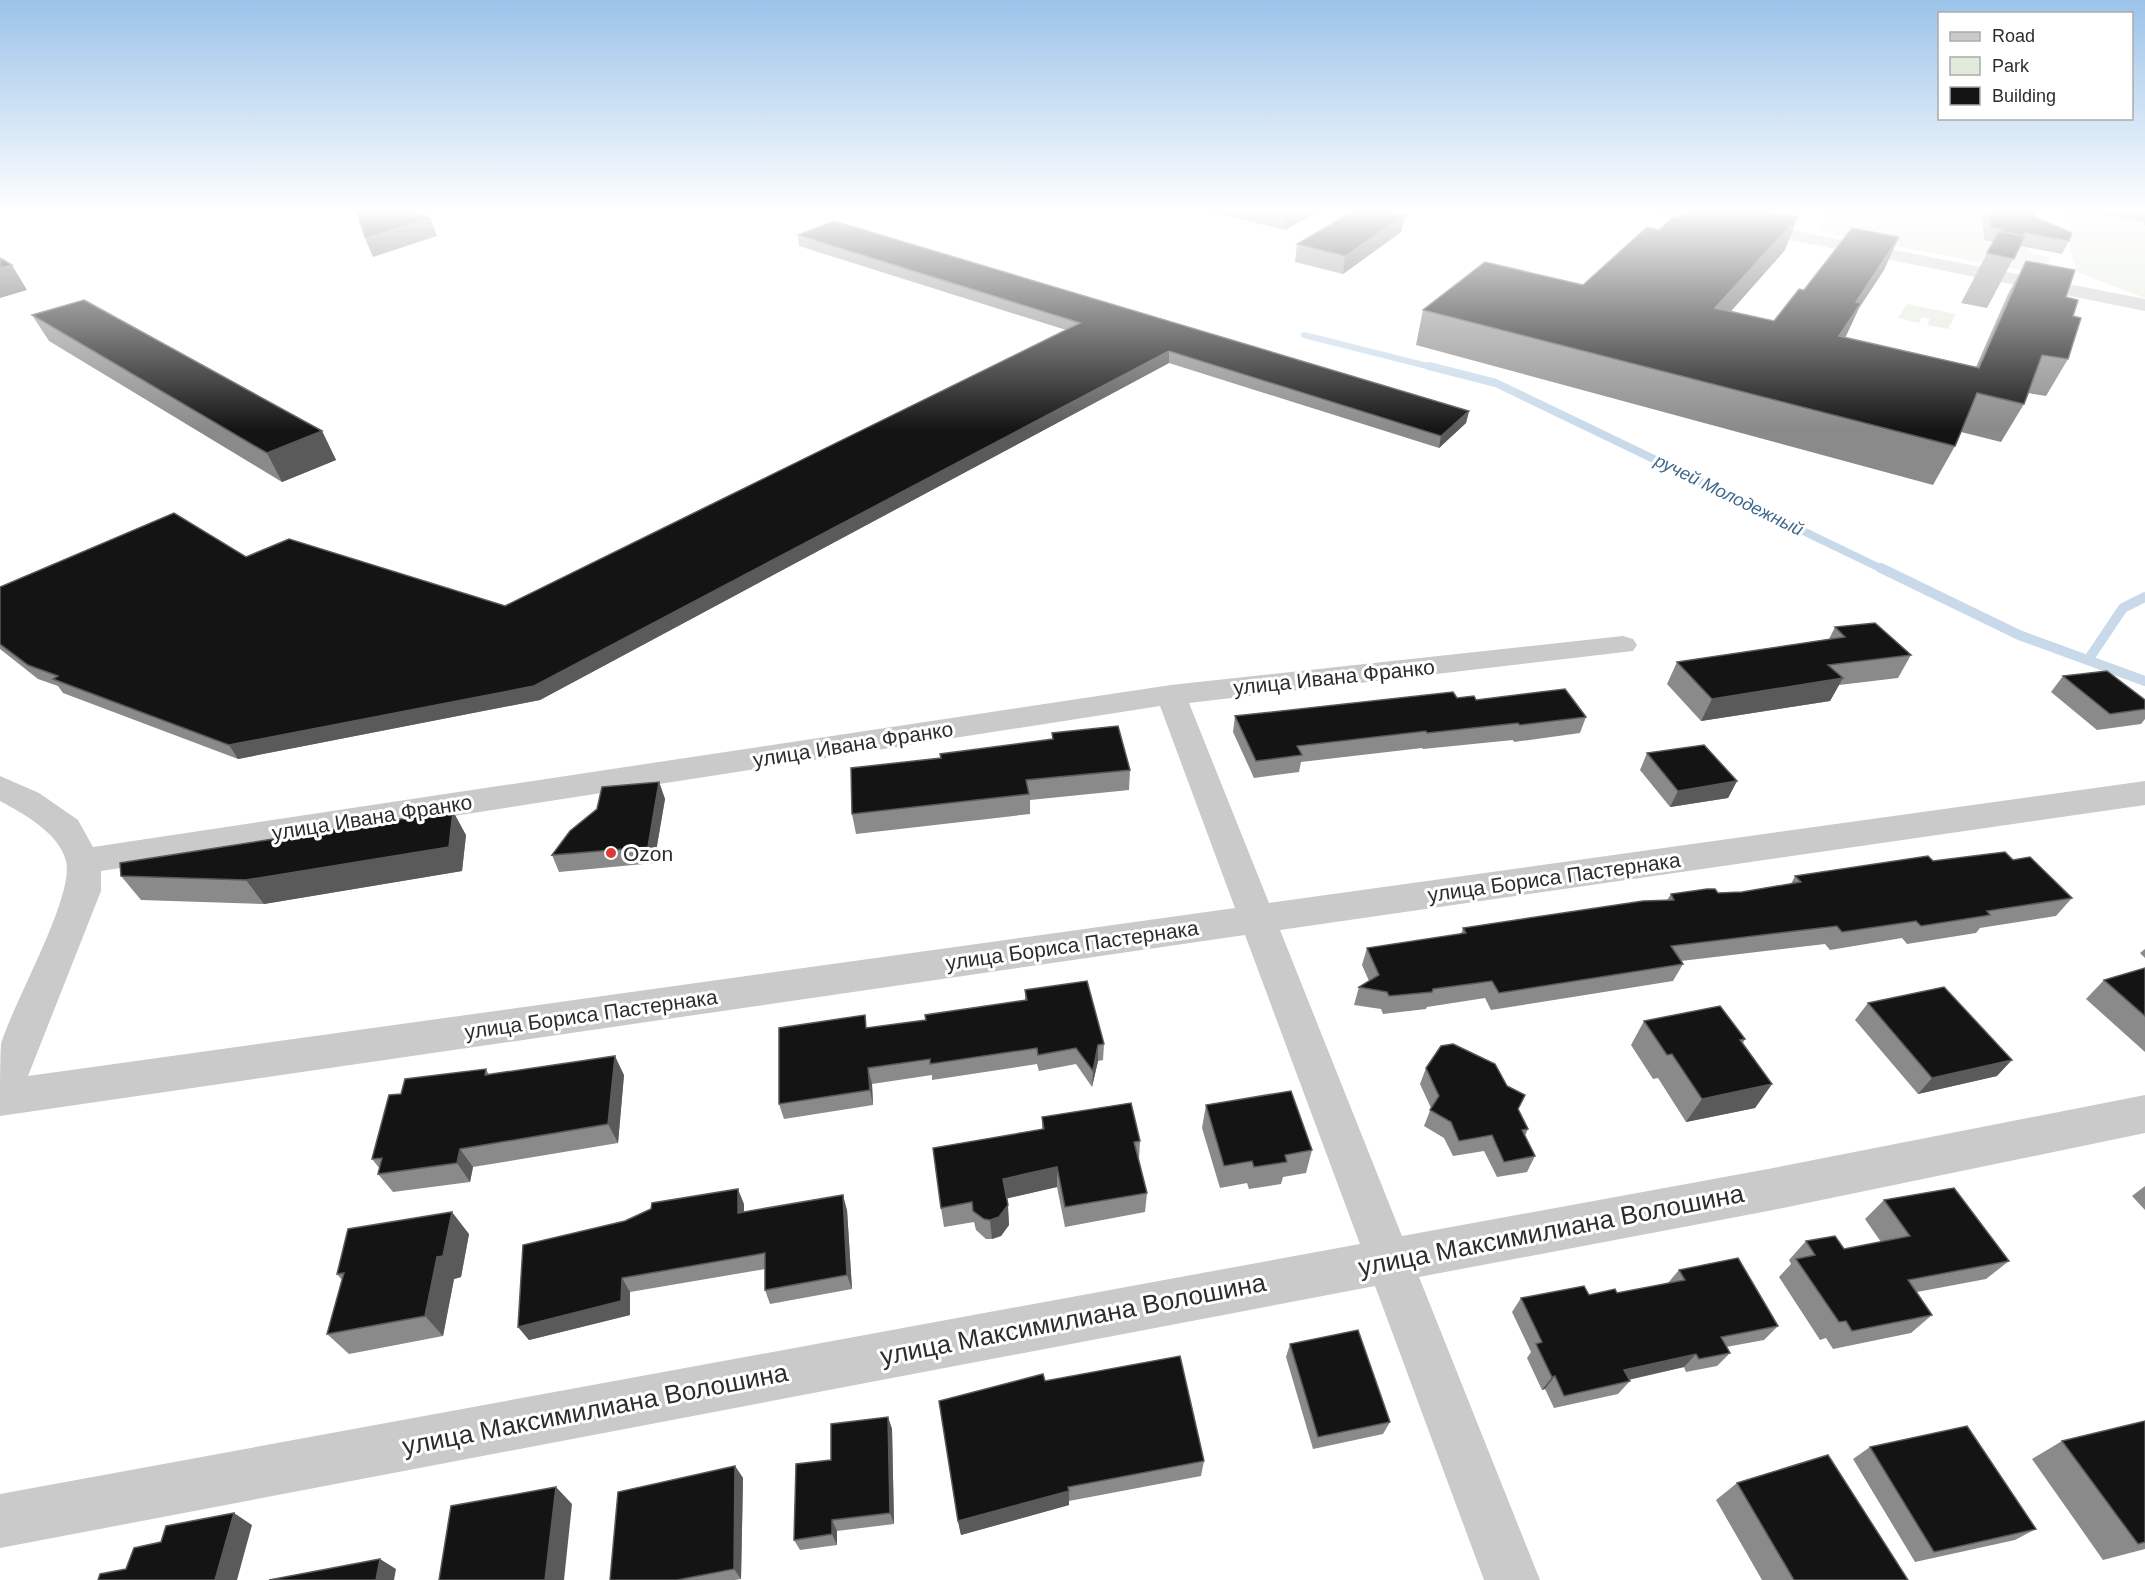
<svg xmlns="http://www.w3.org/2000/svg" width="2145" height="1580" font-family="Arial,sans-serif">
<rect width="100%" height="100%" fill="#fff"/>
<path fill="#e2eadc" d="M1831 209H2035V221L2025 239 2029 253 2049 257 2047 275 1817 231Z
M2066 209H2145V298L2077 272 2070 248V230Z
M1907 304 1956 314 1948 329 1927 325 1930 319 1922 317 1919 323 1898 318Z"/>
<g fill="none" stroke-linecap="round" stroke-linejoin="round">
<path stroke="#c8daea" stroke-width="6" d="M1304 335 1435 368"/>
<path stroke="#c8daea" stroke-width="8" d="M1429 366 1496 383 1884 570"/>
<path stroke="#c8daea" stroke-width="10" d="M1881 568 2019 635 2145 681
M2088 660 2123 608 2145 597"/>
<path fill="#cacaca" fill-rule="evenodd" d="M1623 636 1633 639 1637 645 1633 651 1189 703 1269 903 2145 781V805L1280 930 1402 1236 1768 1169 2145 1095V1133L1768 1211 1419 1277 1540 1580H1484L1375 1286 0 1548V1494L1360 1244 1245 935 0 1116C0 1098 0 1060 1 1044 13 1003 75 896 66 861 59 833 24 814 0 801V776L39 793 78 820 93 847 1171 685ZM1160 706 1235 908 28 1076 101 891V871Z"/>
<path fill="#cacaca" fill-rule="evenodd" d="M1653 209H1684L2145 299V311L1661 214Z"/>
</g>
<path fill="#8a8a8a" d="M1198 209H1322L1285 230Z
M1982 209H2030L2034 216 2069 241 2062 254 2020 246 1987 308 1961 303 1993 242 1984 240Z
M2078 209H2145V226L2142 221 2078 212Z
M1405 215 1401 232 1343 274 1295 262 1297 244Z
M1659 230 1785 250 1730 312 1774 321 1804 290 1899 237 1884 270 1859 308 1845 338 1976 367 2008 294 2026 261 2066 297 2073 316 2068 359 2046 396 2028 393 2024 404 2001 442 1961 432 1955 446 1933 485 1416 345 1423 310 1583 285Z
M798 235 1469 411 1466 423 1439 448 1169 363 540 700 238 759 63 693 58 686 38 679 0 649V587L246 557 505 606 1066 330 799 246Z
M32 315 322 431 336 460 282 482 49 341Z
M1835 627 1911 655 1898 678 1839 685 1830 701 1701 721 1667 684 1677 662 1829 639Z
M2063 676 2145 700V719L2141 724 2097 730 2051 692Z
M1457 698 1476 700 1586 717 1580 733 1514 742 1513 740 1423 749 1422 748 1301 762 1299 772 1254 778 1233 732 1235 716Z
M1052 733 1130 770 1129 790 1030 800V814L856 834 852 814 941 759 1052 740Z
M1647 753 1737 781 1728 798 1670 807 1640 770Z
M659 782 665 799 654 863 559 872 552 855Z
M466 835 462 871 264 904 141 900 121 876Z
M2013 860 2072 898 2056 916 1980 928 1976 933 1907 944 1902 938 1830 950 1825 944 1681 961 1683 964 1673 981 1491 1010 1485 998 1427 1007 1426 1009 1383 1014 1381 1009 1354 1005 1359 987 1369 981 1362 965 1367 948 1461 934 1463 928 1667 900 1671 894 1718 893 1742 892 1791 884 1795 876 1933 861Z
M2145 949V958L2140 953Z
M2145 968V1052L2086 999 2104 980Z
M1025 990 1104 1044 1103 1060 1098 1061 1092 1087 1076 1064 1039 1071 1037 1064 932 1080V1075L872 1084 873 1105 784 1119 779 1104 867 1028 925 1020 1025 1000Z
M1868 1003 1997 1076 1918 1094 1855 1020Z
M1644 1021 1745 1039 1743 1043 1772 1084 1755 1108 1686 1122 1658 1078 1653 1079 1631 1045Z
M1426 1068 1518 1109 1528 1129 1525 1136 1535 1156 1527 1172 1497 1177 1484 1151 1453 1156 1444 1138 1424 1126 1431 1108 1420 1084Z
M486 1069 489 1075H624L618 1143 473 1167 470 1182 393 1192 378 1174 380 1169 372 1159 401 1094Z
M1206 1105 1312 1150 1306 1173 1283 1177 1281 1184 1249 1189 1247 1183 1220 1188 1202 1128Z
M1042 1117 1140 1141 1139 1160 1147 1193 1145 1212 1065 1227 1057 1187 1007 1198 1009 1225 1001 1236 992 1239H986L976 1230 974 1222 944 1227 941 1208 1042 1130Z
M2145 1186V1210L2132 1196Z
M1884 1200 2009 1261 1986 1279 1917 1292 1932 1315 1911 1333 1833 1349 1826 1338 1820 1340 1779 1277 1791 1264 1789 1260 1806 1241 1844 1249 1881 1242 1865 1219Z
M744 1204V1212L847 1210 852 1289 770 1304 765 1290V1269L630 1292V1315L529 1340 518 1327 625 1221Z
M469 1234 461 1277 454 1279 443 1336 349 1354 327 1334 342 1280 337 1274Z
M1679 1270 1778 1326 1764 1340 1726 1347 1730 1353 1717 1366 1686 1372 1684 1367 1629 1380 1630 1381 1618 1394 1554 1408 1545 1389 1542 1390 1527 1358 1531 1352 1512 1312 1521 1298 1617 1293 1667 1284Z
M1290 1344 1390 1422 1383 1434 1313 1449 1286 1357Z
M1045 1381 1204 1461 1201 1476 1069 1501V1505L961 1535 958 1521Z
M888 1417 892 1429 894 1524 837 1531V1545L800 1550 794 1540 831 1460Z
M2145 1421V1549L2103 1560 2032 1459 2062 1441Z
M1870 1447 2036 1529 2015 1540 1915 1562 1853 1459Z
M735 1466 743 1478 741 1579 735 1580H610Z
M1737 1483 1908 1580H1762L1716 1500Z"/>
<path fill="#5a5a5a" d="M1293 209H1322L1285 230 1287 212Z
M1405 215 1401 232 1343 274 1345 256Z
M1798 217 1785 250 1702 344 1715 308Z
M430 218 437 236 373 257 365 238Z
M1899 237 1884 270 1859 308 1845 338 1839 336 1856 302Z
M12 265 27 290 0 298V268Z
M1169 351V363L540 700 238 759 229 745Z
M1469 411 1466 423 1439 448 1441 436Z
M322 431 336 460 282 482 267 453Z
M1843 678 1830 701 1701 721 1712 699Z
M1737 781 1728 798 1670 807 1678 791Z
M659 782 665 799 654 863 648 847Z
M453 811 466 835 462 871 264 904 246 880Z
M1098 1045V1061L1092 1087 1093 1071Z
M615 1056 624 1075 618 1143 608 1124Z
M2012 1060 1997 1076 1918 1094 1932 1078Z
M868 1068 872 1084 873 1105 870 1090Z
M1772 1084 1755 1108 1686 1122 1702 1099Z
M460 1149 473 1167 470 1182 457 1163Z
M1057 1167V1187L1005 1199 1003 1179Z
M738 1189 744 1204V1228L738 1213Z
M843 1195 847 1210 852 1289 847 1275Z
M1008 1205 1009 1225 1001 1236 992 1239 990 1220Z
M452 1212 469 1234 461 1277 454 1279 443 1336 425 1316 437 1257Z
M622 1278 630 1292V1315L529 1340 518 1327Z
M1696 1354 1684 1367 1613 1383 1624 1370Z
M1555 1376 1545 1389 1542 1390 1552 1377Z
M888 1417 892 1429 894 1524 890 1513Z
M735 1466 743 1478 741 1579 734 1569Z
M556 1487 572 1504 564 1580H545Z
M1069 1491V1505L961 1535 958 1521Z
M234 1513 252 1525 237 1580H215Z
M832 1520 837 1531V1545L832 1534Z
M380 1559 396 1569 394 1580H376Z"/>
<path fill="#141414" stroke="#5a5a5a" stroke-width="1.5" d="M356 209H404L430 218 365 238Z
M1274 209H1293L1287 212Z
M1357 209H1374L1405 215 1345 256 1297 244Z
M1688 209H1752L1798 217 1715 308 1774 321 1799 289 1804 290 1852 228 1899 237 1856 302 1861 303 1839 336 1979 368 2026 261 2075 270 2066 297 2078 300 2073 316 2081 318 2068 359 2042 355 2024 404 1977 393 1955 446 1423 310 1485 262 1583 285 1647 227 1659 230 1673 217 1678 218Z
M1989 209H2030L2036 212 2034 216 2072 233 2069 241 2025 233 2024 236 2000 231 2001 229 1991 228Z
M834 221 1469 411 1441 436 1169 351 534 686 229 745 53 679 58 676 28 665 0 644V587L174 513 246 557 289 539 505 606 1080 323 798 235Z
M1999 231 2025 236 2014 259 1987 253Z
M0 258 12 265 0 268Z
M84 300 322 431 267 453 32 315Z
M1875 623 1911 655 1828 665 1843 678 1712 699 1677 662 1845 637 1835 627Z
M2107 671 2145 700V709L2110 714 2063 676Z
M1565 689 1586 717 1520 725 1518 723 1427 733 1426 731 1297 746 1302 755 1256 761 1235 716 1453 692 1457 698 1474 696 1476 700Z
M1118 726 1130 770 1026 780 1029 794 852 814 851 768 941 758 940 754 1053 739 1052 733Z
M1704 745 1737 781 1678 791 1647 753Z
M659 782 648 847 552 855 570 831 597 809 602 787Z
M453 811 449 847 246 880 121 876 120 863Z
M2005 852 2013 860 2030 857 2072 898 1987 911 1990 915 1921 926 1916 921 1842 932 1837 926 1671 946 1683 964 1499 993 1492 981 1433 989 1432 992 1389 996 1387 992 1359 987 1379 975 1367 948 1466 933 1463 928 1643 901 1674 900 1671 894 1707 889H1715L1718 893 1742 892 1801 882 1795 876 1928 856 1933 861Z
M2145 968V1016L2104 980Z
M1087 981 1104 1044 1098 1045 1093 1071 1076 1048 1038 1055 1037 1048 930 1064V1059L868 1068 870 1090 779 1104V1028L865 1015 866 1028 926 1020 925 1015 1027 1000 1025 990Z
M1944 987 2012 1060 1932 1078 1868 1003Z
M1720 1006 1745 1039 1740 1040 1772 1084 1702 1099 1672 1054 1667 1055 1644 1021Z
M1453 1044 1495 1064 1507 1086 1525 1095 1518 1109 1528 1129 1522 1130 1535 1156 1504 1162 1492 1135 1459 1141 1451 1122 1430 1110 1439 1096 1426 1068 1441 1046Z
M615 1056 608 1124 460 1149 457 1163 378 1174 382 1158 372 1159 389 1095 401 1094 405 1079 486 1069 485 1075Z
M1291 1091 1312 1150 1285 1155 1287 1162 1254 1167 1252 1161 1224 1166 1206 1105Z
M1131 1103 1140 1141 1134 1142 1147 1193 1065 1207 1057 1167 1003 1179 1008 1205 999 1217 990 1220 984 1219 973 1211 972 1202 941 1208 933 1148 1044 1129 1042 1117Z
M1954 1188 2009 1261 1908 1280 1932 1315 1852 1331 1846 1321 1839 1322 1796 1259 1815 1255 1806 1241 1835 1236 1844 1249 1910 1236 1884 1200Z
M738 1189V1213L843 1195 847 1275 765 1290V1253L622 1278 621 1301 518 1327 523 1245 625 1221 651 1209 652 1203Z
M452 1212 443 1256 437 1257 425 1316 327 1334 344 1273 337 1274 348 1229Z
M1738 1258 1778 1326 1721 1337 1730 1353 1699 1359 1696 1354 1624 1370 1630 1381 1564 1396 1555 1376 1552 1377 1536 1344 1542 1342 1521 1298 1584 1286 1589 1295 1615 1289 1617 1293 1685 1280 1679 1270Z
M1358 1330 1390 1422 1318 1437 1290 1344Z
M1180 1356 1204 1461 1068 1487 1069 1491 958 1521 939 1401 1043 1374 1045 1381Z
M888 1417 890 1513 832 1520V1534L794 1540 796 1464 831 1460V1424Z
M2145 1421V1542L2138 1544 2062 1441Z
M1967 1426 2036 1529 1934 1552 1870 1447Z
M1828 1455 1908 1580H1794L1737 1483Z
M735 1466 734 1569 677 1580H610L618 1492Z
M556 1487 545 1580H439L451 1506Z
M234 1513 215 1580H98L100 1574 126 1569 134 1548 161 1542 166 1526Z
M380 1559 376 1580H269Z"/>
<linearGradient id="sky" x2="0" y2="1"><stop stop-color="#9bc3e9"/><stop offset="0.49" stop-color="#fff"/><stop offset="1" stop-color="#fff" stop-opacity="0"/></linearGradient>
<rect width="2145" height="430" fill="url(#sky)"/>
<circle fill="#de3736" stroke="#fff" stroke-width="2" cx="611" cy="853" r="6"/>
<g text-anchor="middle" dominant-baseline="central" stroke-width="6" stroke-linejoin="round" paint-order="stroke">
<g font-size="18" font-style="italic" fill="#3f688c" stroke="#fff">
<text transform="translate(1729 495) rotate(26)">ручей Молодежный</text>
</g>
<g font-size="21" fill="#2d2d2d" stroke="#fff">
<text transform="translate(1334 677) rotate(-6)">улица Ивана Франко</text>
<text transform="translate(853 744) rotate(-9)">улица Ивана Франко</text>
<text transform="translate(372 817) rotate(-9)">улица Ивана Франко</text>
<text transform="translate(1554 877) rotate(-8)">улица Бориса Пастернака</text>
<text transform="translate(1072 945) rotate(-8)">улица Бориса Пастернака</text>
<text transform="translate(591 1014) rotate(-8)">улица Бориса Пастернака</text>
</g>
<g font-size="21" fill="#2d2d2d" stroke="#fff" text-anchor="start">
<text x="623" y="853">Ozon</text>
</g>
<g font-size="26" fill="#2d2d2d" stroke="#fff">
<text transform="translate(1551 1230) rotate(-11)">улица Максимилиана Волошина</text>
<text transform="translate(1073 1319) rotate(-11)">улица Максимилиана Волошина</text>
<text transform="translate(595 1409) rotate(-11)">улица Максимилиана Волошина</text>
</g>
</g>
<rect x="1938" y="12" width="195" height="108" fill="#ffffff" stroke="#ababab" stroke-width="1.5"/>
<rect x="1950" y="32" width="30" height="9" fill="#cacaca" stroke="#ababab" stroke-width="1.5"/>
<text x="1992" y="42" font-size="18" fill="#2d2d2d">Road</text>
<rect x="1950" y="57" width="30" height="18" fill="#e2eadc" stroke="#ababab" stroke-width="1.5"/>
<text x="1992" y="72" font-size="18" fill="#2d2d2d">Park</text>
<rect x="1950" y="87" width="30" height="18" fill="#141414" stroke="#ababab" stroke-width="1.5"/>
<text x="1992" y="102" font-size="18" fill="#2d2d2d">Building</text>
</svg>
